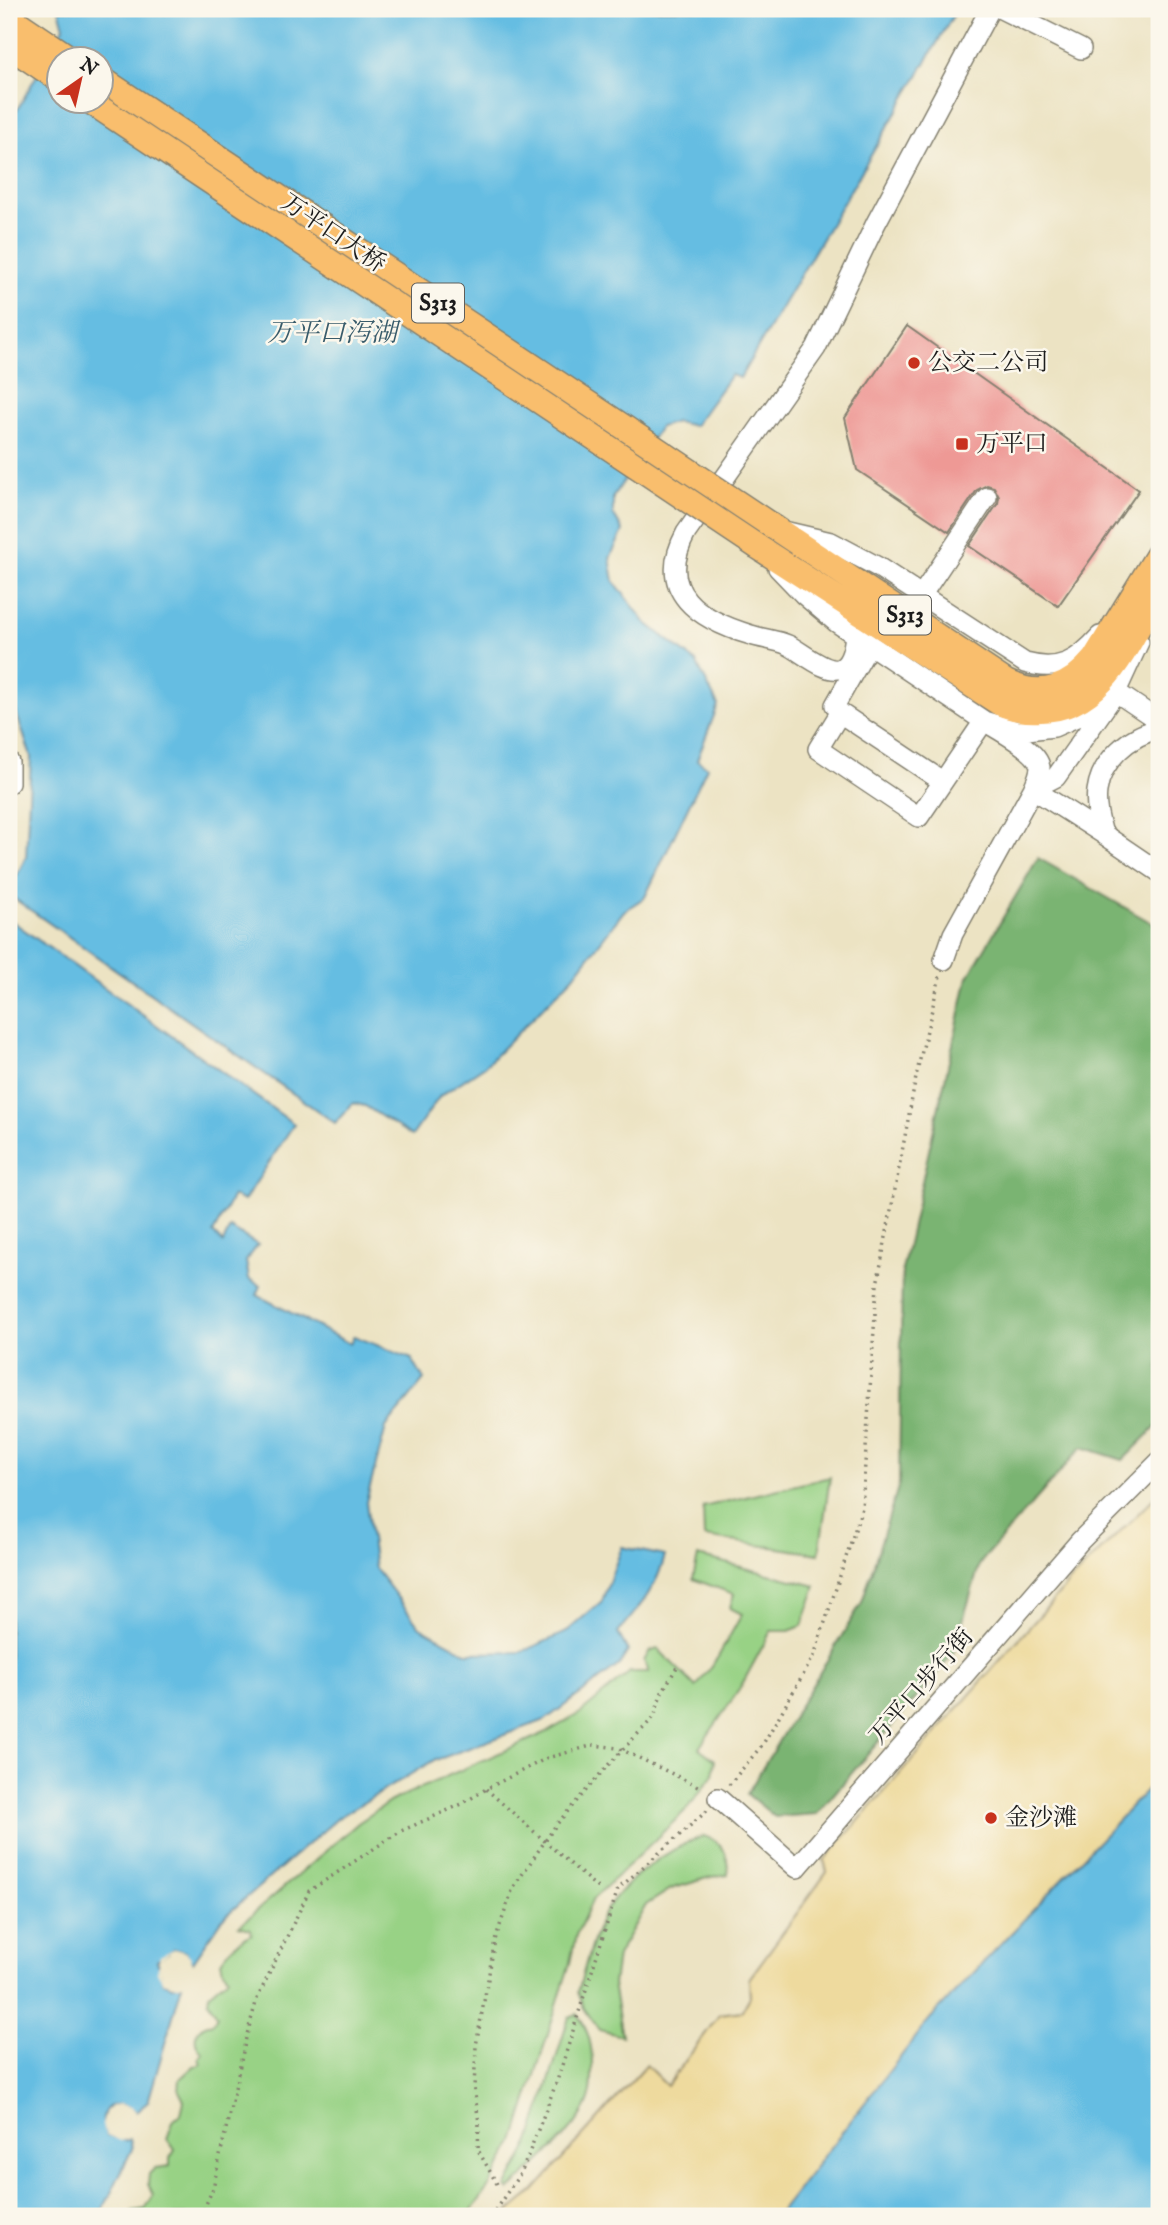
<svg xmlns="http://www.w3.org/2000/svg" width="1168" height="2225" font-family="'IM FELL English','Noto Serif SC',serif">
<rect width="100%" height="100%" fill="#fbf7ec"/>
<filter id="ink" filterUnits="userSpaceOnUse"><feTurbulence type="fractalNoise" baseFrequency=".0143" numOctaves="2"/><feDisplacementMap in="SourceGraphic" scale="14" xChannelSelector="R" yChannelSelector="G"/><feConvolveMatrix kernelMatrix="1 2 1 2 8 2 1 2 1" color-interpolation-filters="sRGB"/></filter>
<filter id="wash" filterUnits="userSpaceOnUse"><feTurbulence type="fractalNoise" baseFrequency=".00686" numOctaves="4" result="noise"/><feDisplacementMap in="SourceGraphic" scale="28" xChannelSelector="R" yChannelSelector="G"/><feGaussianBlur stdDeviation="1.57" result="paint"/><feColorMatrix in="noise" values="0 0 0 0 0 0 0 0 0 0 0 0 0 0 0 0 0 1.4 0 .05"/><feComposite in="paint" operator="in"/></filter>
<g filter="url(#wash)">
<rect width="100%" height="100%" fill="#ece3c3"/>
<path fill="#98d285" stroke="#5a7750" stroke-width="2" d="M830 1477 819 1554 704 1537 703 1507Z
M698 1556 816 1586 802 1626 789 1631H771L739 1690 699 1748 715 1760 713 1775 687 1809 593 1899 576 1935 570 1963 514 2142 490 2185 468 2216H127L133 2211 145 2209 153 2196 148 2184 149 2174 155 2168 170 2166V2158L175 2150 167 2139 173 2121 181 2114 184 2101 179 2091 180 2079 194 2066 201 2065 199 2058 203 2053C190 2041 195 2025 213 2023L217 2015 208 2001 209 1994 229 1977 223 1970 221 1961C229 1948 239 1940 252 1934L251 1929 239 1926 358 1823 391 1801 547 1732 582 1712 630 1672H649L644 1661 649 1652 658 1649 696 1687 718 1657 742 1614 730 1608 734 1594 693 1579Z
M704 1836C725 1843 728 1853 728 1875L711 1877 671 1889 646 1905 617 1956 613 1984 622 2036 599 2030 584 2008 578 1992C584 1970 590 1946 599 1924 614 1886 666 1849 704 1836Z
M577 2014C589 2031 592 2044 592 2065 592 2079 593 2093 586 2107 573 2134 532 2168 509 2190L506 2188 530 2142 569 2017Z"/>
<path fill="#7ab472" stroke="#4b6847" stroke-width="2" d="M1038 858 1159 927V1424L1123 1460 1082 1447 980 1563 953 1654 817 1814 775 1817 747 1794 862 1602 899 1484 902 1270 968 977Z"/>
<path fill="#eeda9e" stroke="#857b5d" stroke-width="2" d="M1159 1493V1777L930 2019 777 2216H504L534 2191 646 2065 667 2086 720 2014 742 2011 750 1997 749 1979 827 1872 824 1860 1071 1580Z"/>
<path fill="#65bde2" stroke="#406c7f" stroke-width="2" fill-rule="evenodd" d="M59 9H957L740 378 731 375 694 426 676 422 660 427 613 497V514L623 531 610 558 614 581 645 622 696 662 718 705 697 760 707 767 645 897 624 911 573 977 485 1066 440 1096 412 1136 365 1106 353 1103 335 1123 9 895V891L26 857 31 757 9 691V109L17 110 64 27ZM60 60H102V102H60Z
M9 919 294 1124 244 1201 233 1196 213 1233 223 1243 230 1228 258 1245 246 1261 249 1279 261 1286 257 1295 350 1344 354 1336 412 1359 424 1380 386 1427 366 1502 375 1568 420 1627 467 1653 521 1652 565 1633 602 1601 622 1547 665 1556C657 1587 639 1608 618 1633L628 1651 619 1665 545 1720 431 1762 338 1818 224 1917 193 1962 185 1952 174 1949 157 1961 163 1982 172 1986 182 1985 148 2102 136 2112C127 2103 106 2100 103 2117 102 2122 106 2130 107 2135L125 2141 130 2139 132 2149 100 2216H9Z
M1159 1777V2216H777L930 2019Z"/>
<path fill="#ece3c3" d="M174 1949 185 1952 190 1956 194 1965 179 1953H169L163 1958 160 1966 162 1975 169 1982 185 1983 177 1986 163 1982 157 1972 160 1956Z
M120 2104 131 2107 138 2115 120 2107 114 2109 107 2115 106 2124 110 2132 118 2137H132L121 2141 107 2135 102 2124 106 2111 112 2106Z"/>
<g id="blocks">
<path fill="#ee9995" d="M907 326 1139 490 1058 606 969 546 998 503 999 497 994 487 987 485 977 490 949 532 857 470 845 418Z"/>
</g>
</g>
<g filter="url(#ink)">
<use href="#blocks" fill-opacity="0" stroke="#848070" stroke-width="2"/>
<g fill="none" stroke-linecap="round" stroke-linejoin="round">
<defs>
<path id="minor" d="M1001 9 1081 49
M788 532 831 542 878 567 1025 663C1059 672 1077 662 1100 636
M778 568 803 594 836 622 984 721 1018 731 1054 727 1099 707 1116 692 1139 642
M921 596 987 497
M855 634C854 645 852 662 841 668 827 675 801 651 788 645 777 640 763 639 751 635 700 620 654 592 686 533L816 348 876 223 990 9
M864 654 835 705 840 713 818 749 919 817 984 721C998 730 1038 750 1040 767 1040 774 1036 782 1033 789L1108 837
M840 713 942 781
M1159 729C1130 735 1101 760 1097 791 1095 805 1099 819 1103 834L1159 872
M9 762V783
M944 960 953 934 1033 789 1056 777 1116 692 1159 721
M718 1798 797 1868 1080 1541 1159 1462"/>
<path id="major" d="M9 17 73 60
M9 46 60 80
M775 528 1006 682C1042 699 1069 689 1094 659L1159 553
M758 547 999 703C1014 709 1025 711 1041 710 1106 709 1129 639 1159 591"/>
</defs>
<use href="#minor" stroke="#848070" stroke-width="22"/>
<use href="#major" stroke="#848070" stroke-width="27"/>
<path stroke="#848070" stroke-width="3.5" stroke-dasharray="2 5" stroke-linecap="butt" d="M729 1785 763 1744 814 1656 862 1508 877 1285 917 1072 940 976
M486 1789 601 1891
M497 2184 478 2150 479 2123 474 2088 476 2046 495 1940 513 1888 556 1825 609 1764 654 1717 661 1694 677 1667
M201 2216 213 2188 246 2038 257 1999 309 1891 401 1831 462 1804 486 1789 547 1758 594 1745 618 1748 702 1788
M491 2216 522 2171 557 2081 618 1889 708 1810"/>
<use href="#minor" stroke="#fff" stroke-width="19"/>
<use href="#major" stroke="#f9be6d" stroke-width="24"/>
<defs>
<path id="major-bridge" d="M102 79 775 528
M91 102 758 547"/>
</defs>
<use href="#major-bridge" stroke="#848070" stroke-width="27" stroke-linecap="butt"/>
<use href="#major-bridge" stroke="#f9be6d" stroke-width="24"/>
</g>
</g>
<g fill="#c8321e" stroke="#fbf7ec" stroke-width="2.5">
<circle cx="914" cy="363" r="7"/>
<rect x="955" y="437" width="14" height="14" rx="3.5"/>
<circle cx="991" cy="1818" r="7"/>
</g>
<g text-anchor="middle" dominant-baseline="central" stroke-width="5" stroke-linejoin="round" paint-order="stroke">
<g fill="#fbf7ec" stroke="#5f5e5a" stroke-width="2">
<rect x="412" y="283.5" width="52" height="39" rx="5"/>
<rect x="879" y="595.5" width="52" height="39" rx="5"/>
</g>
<g font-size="23" font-weight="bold" fill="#1c1c1c">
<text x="438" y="303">S313</text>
<text x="905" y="615">S313</text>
</g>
<g font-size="24" fill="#1c1c1c" stroke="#fbf7ec">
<text transform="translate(333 234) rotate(34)">万平口大桥</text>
<text transform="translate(922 1687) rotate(-49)">万平口步行街</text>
</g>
<g font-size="24" fill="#1c1c1c" stroke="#fbf7ec" text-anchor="start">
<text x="928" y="363">公交二公司</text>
<text x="976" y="444">万平口</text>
<text x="1005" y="1818">金沙滩</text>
</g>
<g font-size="26" font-style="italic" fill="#395c6b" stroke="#fbf7ec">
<text x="332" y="333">万平口泻湖</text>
</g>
</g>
<rect width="1168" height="2225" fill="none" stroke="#fbf7ec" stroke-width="35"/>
<g transform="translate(80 80) rotate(34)"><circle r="33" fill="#fbf7ec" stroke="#a29f99" stroke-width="2"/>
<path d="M0-5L12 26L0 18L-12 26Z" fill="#c8321e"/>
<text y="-10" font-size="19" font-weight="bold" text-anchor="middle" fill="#1c1c1c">N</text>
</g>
</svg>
